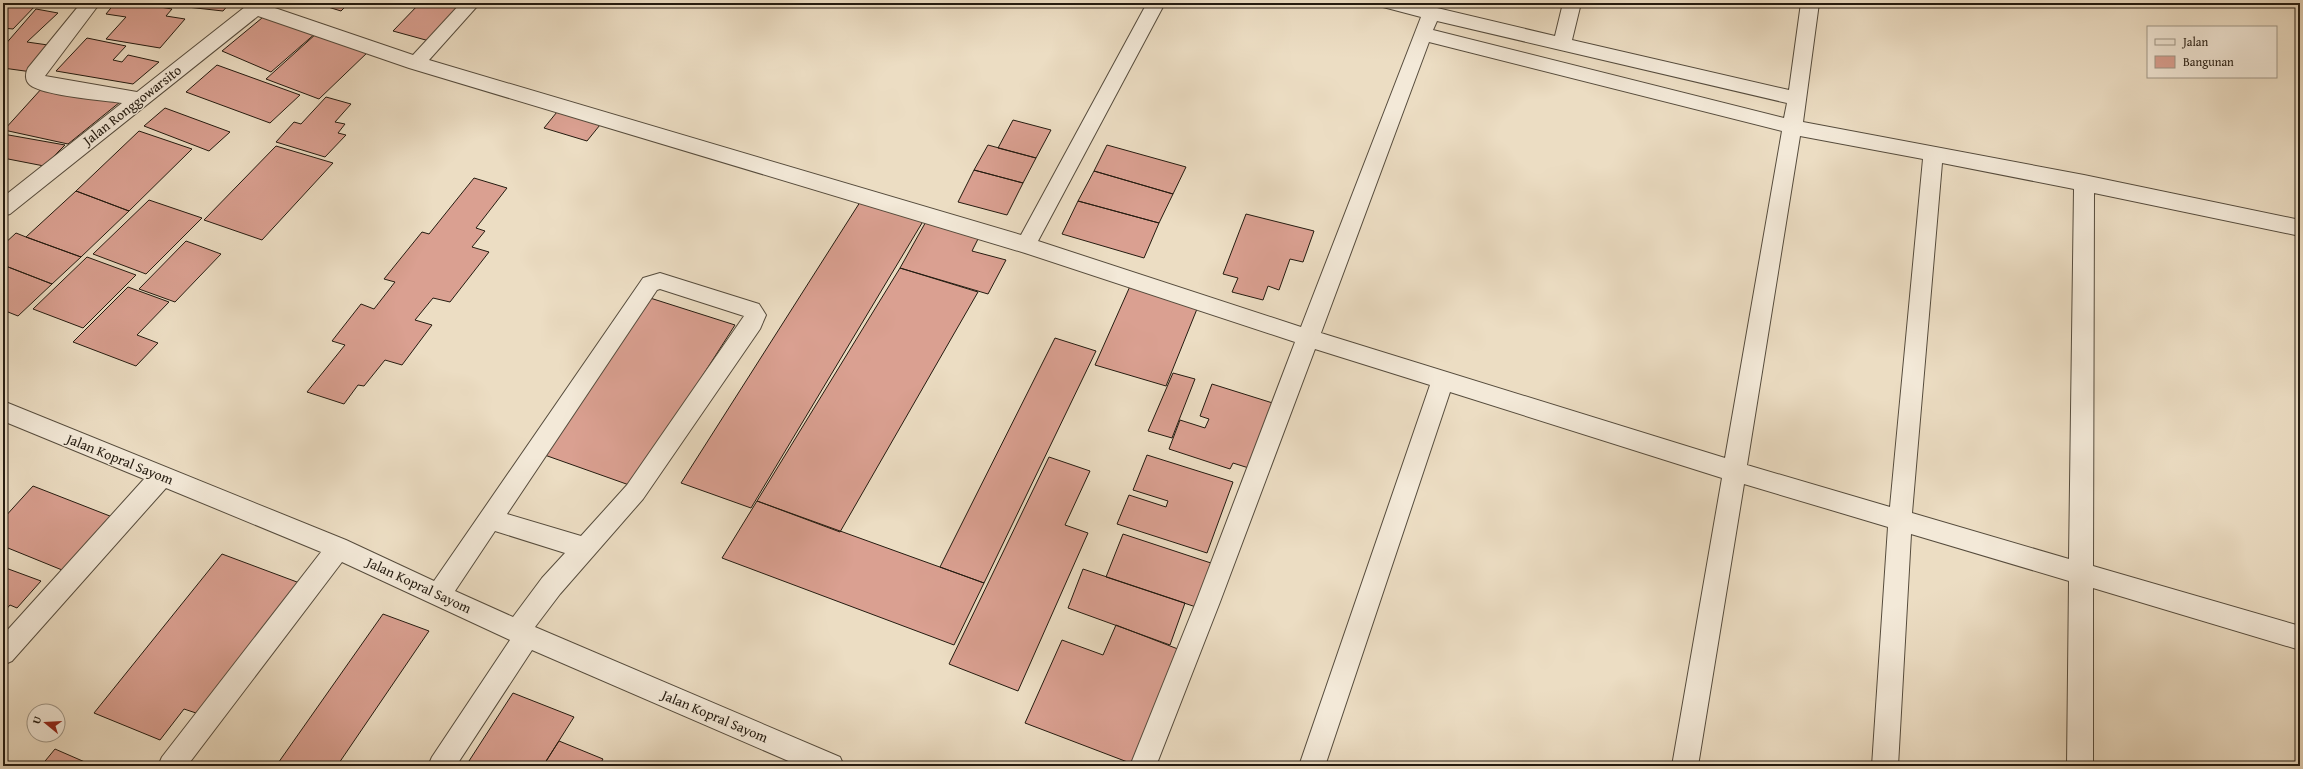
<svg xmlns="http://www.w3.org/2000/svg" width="2303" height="769" font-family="'Gentium Book Plus',serif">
<rect width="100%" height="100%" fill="#ecddc3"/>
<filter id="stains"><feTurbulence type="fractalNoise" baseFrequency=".005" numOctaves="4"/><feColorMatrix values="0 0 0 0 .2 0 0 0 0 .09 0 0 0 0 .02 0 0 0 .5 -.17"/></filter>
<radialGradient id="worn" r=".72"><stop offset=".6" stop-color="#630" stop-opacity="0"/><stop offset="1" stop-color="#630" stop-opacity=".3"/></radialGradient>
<path fill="#daa091" stroke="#241b10" d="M3 3H38L13 29 3 28Z
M115 3H136L172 9 166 16 185 19 160 48 106 39 126 17 106 14Z
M170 3H230L223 11 169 5Z
M315 3H349L341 11Z
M420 3H449L465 8 433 42 393 31Z
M36 9 58 13 27 42 55 46 32 72 3 68V47Z
M268 13 317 32 271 72 222 51Z
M317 33 369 51 319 99 266 79Z
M87 38 126 46 113 60 122 62 128 55 159 62 133 84 56 71Z
M217 65 300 95 270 123 186 92Z
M43 87 125 98 68 144 4 130Z
M326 97 351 104 335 122 345 124 338 133 346 135 325 157 276 142 294 122 301 124Z
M561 107 604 120 587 141 544 128Z
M165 108 230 132 209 151 144 126Z
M1013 120 1051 130 1036 158 998 148Z
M139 131 192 149 129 211 76 191Z
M3 134 65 145 44 166 3 158Z
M988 145 1036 158 1023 183 974 170Z
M1107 145 1186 167 1173 194 1094 171Z
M276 146 333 163 262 240 204 220Z
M974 170 1023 183 1007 215 958 202Z
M1094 171 1173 194 1159 223 1078 201Z
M474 178 507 188 476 228 485 231 472 247 489 252 450 302 433 298 415 320 432 325 402 365 385 360 364 386 358 385 344 404 307 392 345 345 332 341 361 304 374 309 395 282 384 279 422 232 429 234Z
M76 191 129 211 81 257 26 237Z
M862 199 925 218 751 508 681 483Z
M149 200 202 218 146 274 93 254Z
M1078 201 1159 223 1144 258 1062 234Z
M1246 214 1314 231 1303 262 1290 259 1279 290 1268 286 1263 300 1232 292 1238 278 1223 274Z
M928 218 981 233 972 251 1006 260 988 294 900 268Z
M16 233 26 237 81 257 52 284 3 265V245Z
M186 241 221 254 175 302 139 289Z
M87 257 136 275 83 328 33 309Z
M3 265 52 284 18 316 3 310Z
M900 268 978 292 840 532 757 501Z
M1131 284 1199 304 1166 386 1095 365Z
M128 287 169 302 137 335 158 343 136 366 73 342Z
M647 297 735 325 632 486 539 453Z
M1055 338 1096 351 984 583 940 567Z
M1173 373 1195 379 1172 438 1148 431Z
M1212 384 1279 405 1255 470 1233 463 1230 469 1169 449 1180 420 1205 428 1209 419 1200 416Z
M1147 455 1233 482 1207 553 1117 524 1129 495 1166 507 1168 501 1133 490Z
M1049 457 1090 471 1065 525 1088 533 1018 691 949 664Z
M33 486 115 518 67 572 3 546V519Z
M757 501 984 583 954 645 722 558Z
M1123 534 1217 565 1202 609 1106 577Z
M222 554 305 585 196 713 184 709 160 740 94 713Z
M3 567 41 581 17 608 10 605 3 613Z
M1083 569 1185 603 1170 645 1068 608Z
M383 614 429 631 337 766H276Z
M1116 625 1183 651 1138 766 1025 723 1062 640 1103 655Z
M513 693 574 717 543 766H481L469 761Z
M559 741 603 759 599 766H543Z
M55 749 94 766H41Z"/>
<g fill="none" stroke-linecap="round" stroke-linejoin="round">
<defs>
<path id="minor" d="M81 3H100L45 76 137 92 250 3H271L269 6 413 55 461 3H480L429 60 1021 235 1147 3H1165L1038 241 1301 327 1421 17 1383 7 1380 3H1416L1555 36 1563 3H1581L1572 40 1789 90 1801 3H1819L1803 122 2084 175 2300 220V236L2094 193 2093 566 2300 626V650L2093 588V766H2067L2069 581 1911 534 1898 766H1872L1888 527 1744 484 1698 766H1672L1722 478 1450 392 1325 766H1299L1430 385 1315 349 1220 602 1156 766H1130L1196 602 1295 342 1025 253 409 68 258 16 10 214 3 216V197L122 103C103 100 44 96 30 85 25 81 25 74 28 68ZM1437 21 1787 103 1784 118 1433 30ZM1429 42 1782 131 1725 458 1321 333ZM1800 136 1923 159 1890 507 1747 465ZM1942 163 2074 189 2069 559 1912 513Z
M660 273 759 304 766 315 760 329 643 499 560 594 535 627 840 757 844 766H800L532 650 456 766H428L432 757 510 640 342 562 187 766H158L162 757 321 552 166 488 12 661 3 665V635L144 479 3 421V401L346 540 434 581 643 278ZM660 289 744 316 627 485 581 536 507 514 657 290ZM495 531 565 553 542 578 513 617 455 591Z"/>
</defs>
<use href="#minor" stroke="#564c3d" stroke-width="2"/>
<use href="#minor" fill="#f3e9d8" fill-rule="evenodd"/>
</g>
<g text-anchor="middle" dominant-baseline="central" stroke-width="3" stroke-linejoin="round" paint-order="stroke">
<g font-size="14" fill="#241b10" stroke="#f3e9d8">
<text transform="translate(132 105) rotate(-38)">Jalan Ronggowarsito</text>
<text transform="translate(120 459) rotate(22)">Jalan Kopral Sayom</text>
<text transform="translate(419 585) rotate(25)">Jalan Kopral Sayom</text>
<text transform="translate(715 716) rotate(23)">Jalan Kopral Sayom</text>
</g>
</g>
<rect width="2303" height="769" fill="none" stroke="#ecddc3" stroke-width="16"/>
<rect x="4" y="4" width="2295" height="761" fill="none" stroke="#241b10" stroke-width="2"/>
<rect x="8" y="8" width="2287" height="753" fill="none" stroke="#241b10"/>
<rect x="2147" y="26" width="130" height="52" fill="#f3e9d8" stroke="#a09788"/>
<rect x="2155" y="39" width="20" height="6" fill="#f3e9d8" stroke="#a09788"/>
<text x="2183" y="46" font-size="12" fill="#241b10">Jalan</text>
<rect x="2155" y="56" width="20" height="12" fill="#daa091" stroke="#a09788"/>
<text x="2183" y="66" font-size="12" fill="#241b10">Bangunan</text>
<g transform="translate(46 723) rotate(288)"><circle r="19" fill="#f3e9d8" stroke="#a09788"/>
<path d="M0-3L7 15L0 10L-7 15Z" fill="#8f2418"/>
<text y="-6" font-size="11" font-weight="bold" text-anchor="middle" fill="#241b10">U</text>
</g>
<rect width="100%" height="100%" filter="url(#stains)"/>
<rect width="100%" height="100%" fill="url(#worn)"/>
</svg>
